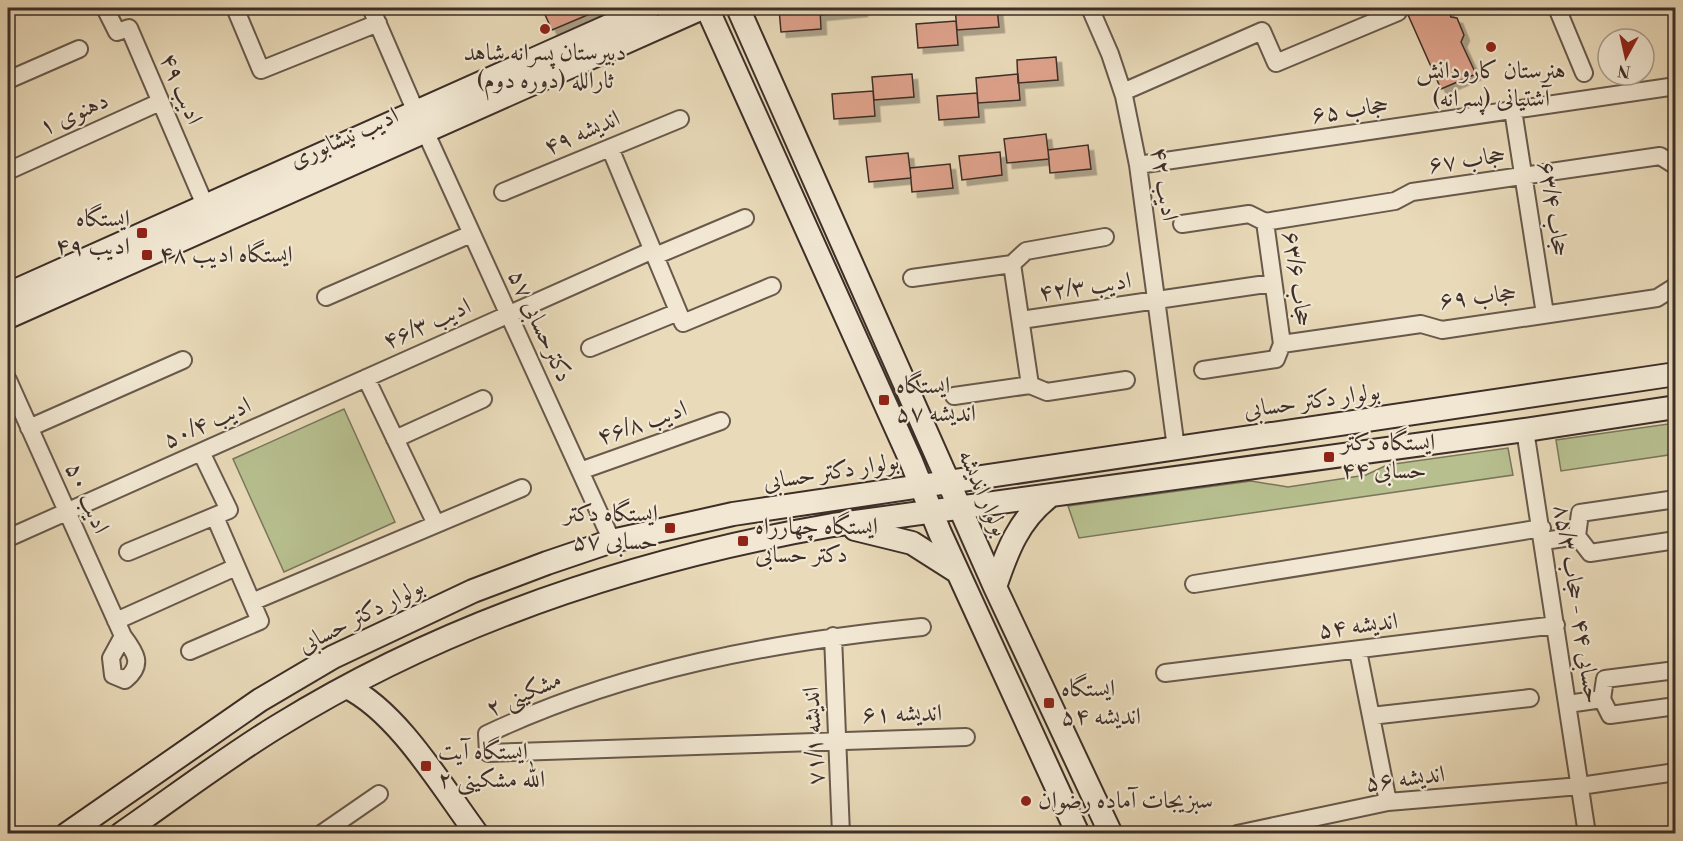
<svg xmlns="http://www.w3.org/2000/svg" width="1683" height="841" font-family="'Libre Bodoni',Amiri,serif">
<defs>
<filter id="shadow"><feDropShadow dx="5.5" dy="5.5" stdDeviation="0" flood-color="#0004"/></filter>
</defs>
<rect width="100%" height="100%" fill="#e9dab9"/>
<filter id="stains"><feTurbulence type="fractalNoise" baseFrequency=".00333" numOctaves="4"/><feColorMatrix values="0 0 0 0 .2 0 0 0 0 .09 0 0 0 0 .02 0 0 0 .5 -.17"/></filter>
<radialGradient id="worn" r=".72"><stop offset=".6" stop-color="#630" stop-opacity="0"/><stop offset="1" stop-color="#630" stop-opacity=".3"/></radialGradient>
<path fill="#b7bf8f" stroke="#7a765c" stroke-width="1.5" d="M344 409 395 522 284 572 233 459Z
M1675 423V454L1561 471 1556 440Z
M1508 448 1513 475 1079 538 1068 506 1251 481 1288 487 1366 475 1387 465Z"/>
<path fill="#dda18a" stroke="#3d2e28" stroke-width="1.5" filter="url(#shadow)" d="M542 8H604L552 30Z
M820 8 821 29 781 32 779 9Z
M820 8H862V11L820 15Z
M955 8H997L999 27 957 30Z
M1405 8H1447L1451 17 1457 18 1464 35 1461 42 1476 74 1441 89Z
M956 21 958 45 918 48 916 24Z
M1056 57 1058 80 1018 83 1017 60Z
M912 74 914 97 874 100 872 77Z
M1018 74 1020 100 978 103 976 78Z
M873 91 875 116 834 119 832 94Z
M977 93 979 117 939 120 937 96Z
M1046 134 1049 159 1007 163 1004 139Z
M1088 145 1091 169 1050 173 1048 150Z
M1000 152 1002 175 962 180 959 156Z
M908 153 911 178 869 182 866 157Z
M950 164 953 188 912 192 910 168Z"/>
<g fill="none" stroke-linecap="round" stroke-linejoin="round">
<defs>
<path id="street" d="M105 8 117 32 129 28 205 205
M235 8 261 70 378 23
M371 8 416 112
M1090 8 1110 54 1124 96 1138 165 1176 448
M1557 8 1584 73
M8 80 79 49
M1123 92 1262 31 1276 63 1398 12 1396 8
M1513 110 1545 314
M425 131 612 541
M610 148 683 323 772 286
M1138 165 1676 86
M8 171 160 102
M503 192 680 119
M1265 222 1395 201 1412 192 1660 156 1676 166
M1265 222 1282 344
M1182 224 1249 214 1265 222
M655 256 745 218
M1012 264 1030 385
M1012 264 1026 251 1105 237
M912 278 1012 264
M326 297 471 234
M1021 320 1273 283
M1282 344 1421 324 1442 330 1657 298 1676 286
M590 348 678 312
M1203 370 1276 359 1282 344
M366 378 435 522
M8 380 123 636C136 653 144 665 125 680L113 675 111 658 123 636
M1030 385 1047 392 1126 380
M954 396 1030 385
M29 428 183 360
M1525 430 1587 834
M395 439 483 399
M580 471 721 421
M1676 499 1580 513 1577 536 1590 553 1676 540
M8 538 653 250
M1544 541 1577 536
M128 552 229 510 201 452
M1194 584 1542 528
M252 602 522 488
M116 621 236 567
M922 627C772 642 625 669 487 734L488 753 966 737
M833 636 841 834
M190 651 260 621 215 517
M1358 651 1388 802
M1676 670 1605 679 1602 699 1610 715 1676 706
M1165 673 1556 625
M1568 704 1602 699
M1371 716 1530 698
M321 834 379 794
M1237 834 1388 802 1580 786 1676 772"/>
<path id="secondary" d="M707 8 911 461 940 533 1078 834
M738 8 995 587 1111 834
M8 294 649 8
M8 317 702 8
M855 529 912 543 956 571
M995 587C1007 551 1019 519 1050 496
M347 687C399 713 442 787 477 834
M67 834 260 700 333 657 473 591 547 563 612 541 733 514 1676 374
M121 834C173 798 224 759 278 726 448 621 638 559 833 525L1525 430 1676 407"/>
</defs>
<use href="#street" stroke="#68594c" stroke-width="20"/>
<use href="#secondary" stroke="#3d2e28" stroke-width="26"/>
<use href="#street" stroke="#f1e7d2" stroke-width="16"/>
<use href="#secondary" stroke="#f1e7d2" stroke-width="22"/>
</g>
<g fill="#8f2418" stroke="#f1e7d2" stroke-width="2">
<circle cx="545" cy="29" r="6"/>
<circle cx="1491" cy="47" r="6"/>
<rect x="136" y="227" width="12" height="12" rx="3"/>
<rect x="141" y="249" width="12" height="12" rx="3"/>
<rect x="878" y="394" width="12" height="12" rx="3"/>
<rect x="1323" y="451" width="12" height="12" rx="3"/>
<rect x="664" y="522" width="12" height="12" rx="3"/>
<rect x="737" y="535" width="12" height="12" rx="3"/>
<rect x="1043" y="697" width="12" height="12" rx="3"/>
<rect x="420" y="760" width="12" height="12" rx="3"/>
<circle cx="1026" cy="801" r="6"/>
</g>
<g text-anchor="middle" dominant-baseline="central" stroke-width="4.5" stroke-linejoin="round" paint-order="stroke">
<g font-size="24" fill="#3d2e28" stroke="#f1e7d2" text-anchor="start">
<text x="545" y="53" text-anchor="middle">دبیرستان پسرانه شاهد<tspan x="545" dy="28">ثارالله (دوره دوم)</tspan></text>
<text x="1491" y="71" text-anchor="middle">هنرستان کارودانش<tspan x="1491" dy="28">آشتیانی (پسرانه)</tspan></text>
<text x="130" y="219" text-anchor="end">ایستگاه<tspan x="130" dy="28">ادیب ۴۹</tspan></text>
<text x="159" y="255">ایستگاه ادیب ۴۸</text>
<text x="896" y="386">ایستگاه<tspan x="896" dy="28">اندیشه ۵۷</tspan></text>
<text x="1341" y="443">ایستگاه دکتر<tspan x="1341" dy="28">حسابی ۴۴</tspan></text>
<text x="658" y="514" text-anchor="end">ایستگاه دکتر<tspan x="658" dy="28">حسابی ۵۷</tspan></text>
<text x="755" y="527">ایستگاه چهارراه<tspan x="755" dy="28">دکتر حسابی</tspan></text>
<text x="1061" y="689">ایستگاه<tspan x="1061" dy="28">اندیشه ۵۴</tspan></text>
<text x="438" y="752">ایستگاه آیت<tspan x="438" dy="28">الله مشکینی ۲</tspan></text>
<text x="1038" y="801">سبزیجات آماده رضوان</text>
</g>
<g font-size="24" fill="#3d2e28" stroke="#f1e7d2">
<text transform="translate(181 89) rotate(67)">ادیب ۴۹</text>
<text transform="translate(1350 110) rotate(-8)">حجاب ۶۵</text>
<text transform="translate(74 114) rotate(-24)">دهنوی ۱</text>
<text transform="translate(582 133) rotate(-23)">اندیشه ۴۹</text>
<text transform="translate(344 138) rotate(-24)">ادیب نیشابوری</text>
<text transform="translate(1467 160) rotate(-8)">حجاب ۶۷</text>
<text transform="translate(1164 184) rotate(81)">ادیب ۴۲</text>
<text transform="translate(1553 209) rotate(81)">حجاب ۶۳/۴</text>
<text transform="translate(1297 279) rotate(82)">حجاب ۶۳/۶</text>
<text transform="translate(1085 287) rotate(-8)">ادیب ۴۲/۳</text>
<text transform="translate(1478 297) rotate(-6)">حجاب ۶۹</text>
<text transform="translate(427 324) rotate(-24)">ادیب ۴۶/۳</text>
<text transform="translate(540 326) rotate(65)">دکترحسابی ۵۷</text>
<text transform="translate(1312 401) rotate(-8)">بولوار دکتر حسابی</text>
<text transform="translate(207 423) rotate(-24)">ادیب ۵۰/۴</text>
<text transform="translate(642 423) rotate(-19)">ادیب ۴۶/۸</text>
<text transform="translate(831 472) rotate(-9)">بولوار دکتر حسابی</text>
<text transform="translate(983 493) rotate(66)">بولوار اندیشه</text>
<text transform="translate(87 498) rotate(66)">ادیب ۵۰</text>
<text transform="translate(1577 604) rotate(81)">حسابی ۴۴ - حجاب ۸۵/۳</text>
<text transform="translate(361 616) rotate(-27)">بولوار دکتر حسابی</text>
<text transform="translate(1358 626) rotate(-7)">اندیشه ۵۴</text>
<text transform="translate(524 694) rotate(-24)">مشکینی ۲</text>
<text transform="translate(902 714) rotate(-1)">اندیشه ۶۱</text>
<text transform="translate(814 736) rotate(-93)">اندیشه ۷۱/۱</text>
<text transform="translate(1405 779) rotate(-7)">اندیشه ۵۶</text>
</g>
</g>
<rect width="1683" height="841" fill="none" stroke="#e9dab9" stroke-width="30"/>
<rect x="9" y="9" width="1665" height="823" fill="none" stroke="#3d2e28" stroke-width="3"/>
<rect x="15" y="15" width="1653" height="811" fill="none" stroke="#3d2e28" stroke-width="1.5"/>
<g transform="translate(1626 57) rotate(188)"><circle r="28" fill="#f1e7d2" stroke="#a99d8e" stroke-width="1.5"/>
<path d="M0-4.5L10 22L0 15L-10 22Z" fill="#8f2418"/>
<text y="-9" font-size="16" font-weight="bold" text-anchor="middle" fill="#3d2e28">N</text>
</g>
<rect width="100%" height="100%" filter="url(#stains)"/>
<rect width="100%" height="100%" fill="url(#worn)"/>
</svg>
